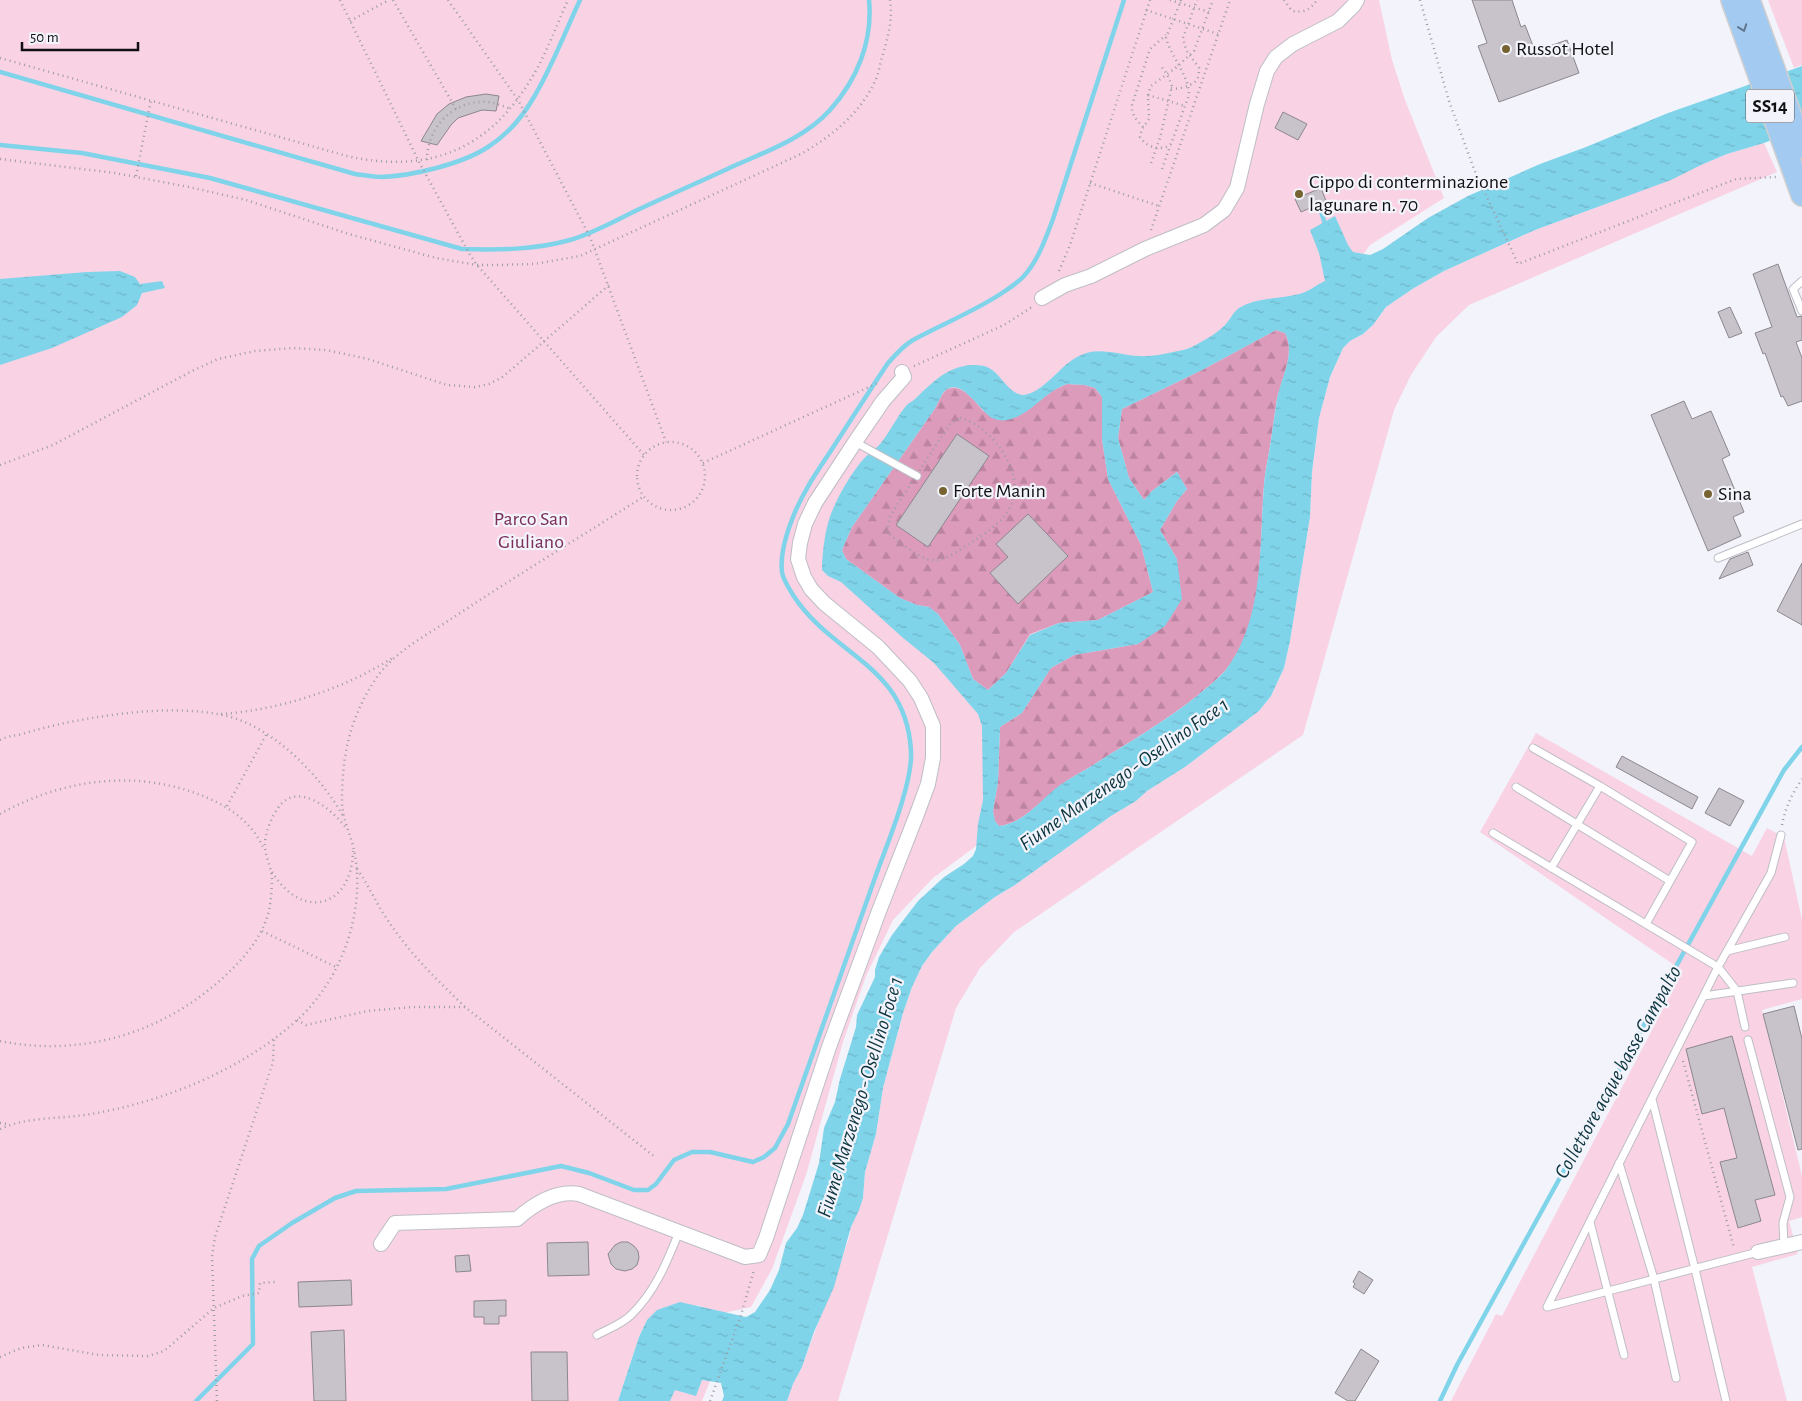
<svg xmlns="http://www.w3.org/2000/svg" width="1802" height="1401" font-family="'Alegreya Sans',sans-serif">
<defs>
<pattern id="forest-firs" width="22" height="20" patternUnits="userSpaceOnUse" patternTransform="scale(1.25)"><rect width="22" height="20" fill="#dc9bbb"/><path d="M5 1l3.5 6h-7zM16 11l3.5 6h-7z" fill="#bc84a0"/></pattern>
<pattern id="water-ripples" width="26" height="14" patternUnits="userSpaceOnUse" patternTransform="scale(1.25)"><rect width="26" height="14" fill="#80d4ea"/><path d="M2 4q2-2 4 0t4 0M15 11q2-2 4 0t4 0" fill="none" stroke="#6eb5c8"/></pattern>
</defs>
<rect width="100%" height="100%" fill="#f3f3fb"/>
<path fill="#f9d2e4" d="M0 0H1379L1392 60 1405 100 1444 198 1370 245 1308 332 1109 747 933 878 893 920 866 976 843 1042 806 1175 772 1269 751 1307 723 1313 696 1305 647 1320 639 1337 618 1401H0Z
M1768 0H1802V65L1794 68Z
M1764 143 1777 172 1469 305 1436 337 1411 375 1394 410 1303 735 1014 932 980 968 956 1008 838 1401H787L793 1384 802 1367 849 1238 851 1227 863 1198 865 1172 876 1134 883 1088 903 1013 912 987 922 966 932 952 956 926 995 897 1015 885 1111 816 1136 801 1147 791 1185 767 1259 711 1271 696 1284 668 1290 641 1310 517 1312 472 1319 418 1330 377 1343 348 1350 341 1363 334 1373 325 1386 307 1414 288 1444 271 1535 230 1622 198 1727 154Z
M1536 733 1752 856 1767 828 1784 837 1802 920V999L1762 1010 1802 1176V1217L1789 1221 1798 1254 1752 1267 1787 1401H1451L1496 1314 1502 1316 1683 971 1480 832Z
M702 1380 710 1381 702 1401H670L674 1390Z"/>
<path fill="url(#forest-firs)" d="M1276 330 1285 333C1296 353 1281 378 1277 399 1275 412 1273 426 1271 440 1269 455 1265 470 1264 485 1259 546 1266 620 1225 671 1217 680 1206 688 1197 696 1163 723 1126 744 1090 767 1078 774 1065 781 1055 790 1037 804 1023 823 999 826L995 821 993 811 998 782 1000 727 1022 713 1051 668 1074 655 1138 644 1177 559 1160 530 1177 501 1187 489 1177 472 1152 491 1144 500 1129 478 1118 438 1122 409 1202 370Z
M1067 384 1085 385 1095 388 1102 397V439L1108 479 1141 545 1153 592 1098 620 1059 623 1030 634 1006 673 988 690 973 679 960 645 938 614 929 607 917 605 900 598 846 559 842 550 852 527 934 410C937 405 940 397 944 392 958 378 976 402 983 411L1021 414 1054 390Z"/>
<path fill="url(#water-ripples)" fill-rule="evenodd" d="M1802 66V128L1764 143 1727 154 1701 165 1671 180 1535 230 1444 271 1414 288 1386 307 1373 325 1363 334 1350 341 1343 348 1330 377 1319 418 1312 472 1310 517 1290 641 1284 668 1271 696 1259 711 1185 767 1147 791 1136 801 1111 816 1015 885 995 897 956 926 932 952 922 966 912 987 903 1013 883 1088 876 1134 865 1172 863 1198 859 1210 851 1227 834 1287 814 1332 802 1367 793 1384 787 1401H722L724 1396 721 1383 702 1380 696 1396 675 1390 670 1401H618L639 1337 647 1320 657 1310 680 1302 746 1317 755 1312 770 1290 779 1270 786 1243 797 1228 803 1215 819 1163 824 1128 835 1102 840 1079 856 1027 857 1015 875 977V970L879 957 892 935 918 901 944 877 964 864 973 856 976 849 978 824 983 800 982 726 978 714 934 663 902 637 841 582 828 576 822 570C822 554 825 529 831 514 838 496 849 477 861 462 866 455 875 450 880 444 890 432 896 418 906 406 908 403 912 402 915 399 932 383 946 367 971 365 977 365 984 365 989 368 1002 374 1011 400 1028 394 1051 387 1063 358 1090 352 1105 349 1123 355 1138 356 1153 357 1169 353 1183 350 1193 348 1218 333 1225 325 1230 320 1233 312 1239 308 1258 296 1284 300 1305 292 1312 289 1318 284 1325 281L1319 253 1310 230 1335 216 1348 245 1353 252 1370 255 1383 249 1428 218 1468 196 1540 164 1586 147 1668 113ZM1276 330 1285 333C1296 353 1281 378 1277 399 1275 412 1273 426 1271 440 1269 455 1265 470 1264 485 1259 546 1265 619 1225 671 1217 680 1206 688 1197 696 1163 723 1126 744 1090 767 1078 774 1065 781 1055 789 1037 804 1023 823 999 826L995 821 993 811 998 782 1000 727 1022 713 1051 668 1074 655 1138 644 1165 626 1182 599 1177 559 1160 530 1177 501 1187 489 1177 472 1152 491 1144 500 1129 478 1118 438 1122 409 1202 370ZM1067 384 1085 385 1095 388 1102 397V439L1108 479 1141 545 1153 592 1098 620 1059 623 1030 635 1006 673 988 690 973 679 960 645 938 614 929 607 917 605 900 598 846 559 842 550 852 527 934 410C937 405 940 398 943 393 960 373 980 412 992 418 997 420 1002 421 1007 420 1026 416 1038 401 1053 391 1057 388 1062 386 1067 384Z
M120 271 135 277 140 284 162 281 165 288 142 293 137 305 122 317 52 348 0 365V279L87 272Z"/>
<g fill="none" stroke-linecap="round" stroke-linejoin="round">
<path stroke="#80d4ea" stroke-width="4.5" d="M0 72 355 174C363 175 373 177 381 177 412 176 462 164 488 147 507 135 523 116 534 97 552 67 565 32 580 0
M0 145 82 153 210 178 462 249C498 250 535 250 570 240 597 232 621 217 646 206 676 192 706 179 736 165 768 151 806 137 830 110 857 80 873 41 869 0
M1317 199 1326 227
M196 1401 253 1344 252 1259 259 1246 292 1223 335 1198 356 1191 446 1189 561 1166 589 1173 634 1190H648L656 1184 674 1160 692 1152H710L753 1162 764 1157 775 1148 788 1124C817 1041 847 958 876 875 887 844 913 783 911 751 906 664 833 657 793 595 789 588 783 580 782 572 780 555 787 532 793 517 803 491 819 469 834 446 852 418 870 390 888 363 896 354 903 346 913 340 944 323 976 311 1005 291 1011 287 1018 282 1023 277 1038 261 1045 240 1053 219L1124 0
M1440 1401 1457 1365 1784 770 1802 747"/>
</g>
<path fill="#c8c3ca" stroke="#8c878e" d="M1472 0H1512L1521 27 1525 25 1535 51 1567 40 1579 73 1499 102 1478 46 1487 43Z
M486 94 499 96 496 111 482 110 458 118 451 125 437 145 421 141 437 114 449 104 466 97Z
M1283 112 1307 124 1298 140 1275 128Z
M1321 188 1326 201 1301 212 1295 199Z
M1778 264 1797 317 1802 316V340L1796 342 1802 358V401L1788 406 1783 396 1781 397 1765 353 1763 354 1755 333 1772 327 1753 274Z
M1730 307 1742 333 1729 338 1718 312Z
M1684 401 1692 419 1711 411 1730 455 1722 459 1744 512 1733 517 1741 536 1708 551 1651 415Z
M957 434 989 456 928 547 896 525Z
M1028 514 1068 556 1018 604 990 573 1008 557 996 544Z
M1748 552 1753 565 1719 579 1730 559Z
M1802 563V625L1777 611Z
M1622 756 1698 797 1692 809 1616 767Z
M1719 788 1744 801 1730 826 1705 813Z
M1794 1006 1802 1039V1149L1798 1150 1763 1014Z
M1732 1036 1775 1195 1755 1200 1761 1221 1738 1228 1720 1162 1737 1158 1724 1108 1702 1114 1686 1049Z
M588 1242 589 1275 548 1276 547 1243Z
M621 1242H628L634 1246 638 1251 639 1258 637 1265 632 1269 625 1271 616 1269 611 1264 608 1254 615 1245Z
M469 1255 471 1271 456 1272 455 1256Z
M1359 1271 1373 1280 1364 1294 1353 1287 1355 1284 1353 1282Z
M351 1280 352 1305 299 1307 298 1282Z
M506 1300V1316H499V1324H484V1317H474V1301Z
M344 1330 346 1401H314L311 1332Z
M1361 1349 1379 1361 1355 1401H1348L1335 1393Z
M531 1352H567L568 1401H532Z"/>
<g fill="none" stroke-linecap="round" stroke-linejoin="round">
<defs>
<path id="lane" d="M1802 281 1793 289 1802 311
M855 442 917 476
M1718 558 1802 524
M1533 748 1600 786
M1516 787 1670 881
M1493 833 1718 967 1547 1307 1758 1252
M1551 868 1600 786 1692 842 1646 924
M1727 951 1785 937
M1704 996 1793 983
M1745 1027 1737 991 1718 967 1771 873 1781 835
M1748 1040 1790 1197 1783 1223 1784 1246
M1652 1099 1695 1269 1726 1401
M1619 1163 1654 1279 1676 1378
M1590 1222 1624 1355
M597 1335C608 1329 622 1324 631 1315 655 1292 667 1262 679 1232"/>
<path id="street" d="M1042 298 1065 285 1091 276 1145 249 1204 225 1224 210 1237 188 1257 104 1267 71 1276 57 1293 44 1338 21 1354 5 1357 0
M381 1244 395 1223 517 1219C534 1204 556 1190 579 1194L745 1257 759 1255 766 1238 829 1047 879 911 917 814 928 784 933 758V726L921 698 910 681 878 647 824 603 811 589 804 577 798 559 800 543 805 524 815 503 855 442 883 401 904 377 902 372
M1758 1252 1802 1242"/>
<path id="primary" d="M1732 0 1802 195
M1749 0 1802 147"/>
</defs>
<use href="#lane" stroke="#bebec6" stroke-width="9"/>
<use href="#street" stroke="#bebec6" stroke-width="16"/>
<use href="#primary" stroke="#cfcfd0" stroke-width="24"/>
<path stroke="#9d9da3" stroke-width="2.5" stroke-dasharray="1 4" stroke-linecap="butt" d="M340 0 419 162 470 255 477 265 644 455
M393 0 456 109
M448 0 518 100 590 237 666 442
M1170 0 1209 12
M1181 0 1166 38C1171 57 1189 75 1189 95L1171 144C1161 152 1146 147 1140 137L1142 129 1149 119 1148 95 1151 86 1178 66 1194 51 1213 0
M1284 0 1292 11C1304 13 1310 10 1317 0
M1420 0 1449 101 1474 169 1518 264 1736 179 1777 177
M1146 10 1218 34
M350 21 389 0
M0 58 347 156C427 174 488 151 531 79 546 55 556 26 568 0
M1171 88C1178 90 1190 86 1196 81 1199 77 1199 72 1199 68L1186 50 1183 38 1197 0
M1148 95 1185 106
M1143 127C1137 120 1131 115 1132 105L1150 49 1166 35
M0 159 115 173 189 187 246 200 349 234 436 258 477 265H498L535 264 580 256 801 154C832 136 861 113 876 79 879 72 880 64 882 57 888 38 893 19 890 0
M427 160C427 127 454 99 488 102 496 103 503 106 511 109
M1151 163 1160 138 1172 86 1167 74 1161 66
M1162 169 1170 146
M136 176 151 100
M1090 183 1159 206
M1151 230 1230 0
M1059 271 1070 245 1150 0
M914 366 1004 325 1032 307
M960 418C992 425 1028 476 1010 508 1000 525 983 535 967 545 958 551 944 562 932 560 920 559 896 540 887 532L890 516 949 425Z
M637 476a34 34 0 1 1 68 0a34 34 0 1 1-68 0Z
M703 463 880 382
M0 465 53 445 192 371 218 359 255 351 293 348 326 350 368 359 447 385 475 387 489 384 501 378 512 369 609 285
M221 714C280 710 344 689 394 657
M0 740C7 736 14 736 22 734 45 727 68 722 92 718 135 711 184 706 227 716 274 728 320 775 343 816
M227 806 266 735
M0 814C64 778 141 768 210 799 233 809 255 826 264 850
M1782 825C1785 808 1792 794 1802 779
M357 869C368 884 375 901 385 916 407 951 436 979 465 1007L655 1157
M272 872C302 921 352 908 353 851
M262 931 336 967
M297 1020 306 1025 367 1011 413 1007H465
M0 1041C84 1058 166 1032 227 974 246 956 262 937 269 911 271 901 272 888 272 877 271 867 266 858 265 848 264 835 271 818 278 808 297 780 332 809 346 828
M1683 1061 1734 1248
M0 1123 8 1124
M0 1129C26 1117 57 1119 85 1115 160 1103 239 1072 296 1021 341 981 365 914 355 855 352 836 342 820 342 801 342 755 350 718 375 680 393 652 427 635 454 617 516 576 580 537 643 497
M0 1357 21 1348 42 1345 99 1355 148 1356 164 1351 214 1308 242 1296 259 1293 260 1283 275 1282
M217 1401 212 1257 215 1237 273 1062 274 1038
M710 1401 741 1315 754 1270"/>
<use href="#lane" stroke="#fff" stroke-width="7"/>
<use href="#street" stroke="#fff" stroke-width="14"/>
<use href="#primary" stroke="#a3cbf2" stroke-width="21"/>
</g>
<defs><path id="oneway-chevron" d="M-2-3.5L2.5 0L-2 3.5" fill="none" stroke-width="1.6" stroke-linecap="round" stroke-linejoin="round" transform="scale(1.25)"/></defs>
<use stroke="#61778e" href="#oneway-chevron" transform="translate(1743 28) rotate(70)"/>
<g fill="#776332" stroke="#f3f3fb" stroke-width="2">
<circle cx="1506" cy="49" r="5"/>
<circle cx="1299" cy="194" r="5"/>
<circle cx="943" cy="491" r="5"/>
<circle cx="1708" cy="494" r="5"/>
</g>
<g text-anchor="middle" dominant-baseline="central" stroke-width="4.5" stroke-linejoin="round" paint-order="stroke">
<rect fill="#f3f3fb" stroke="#555559" stroke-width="1" x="1746" y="89.5" width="48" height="33" rx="4"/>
<g font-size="19" font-weight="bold" fill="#111114">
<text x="1770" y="106">SS14</text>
</g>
<g font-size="20" fill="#111114" stroke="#f3f3fb" text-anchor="start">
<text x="1516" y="49">Russot Hotel</text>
<text x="1309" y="182">Cippo di conterminazione<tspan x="1309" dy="23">lagunare n. 70</tspan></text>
<text x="953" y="491">Forte Manin</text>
<text x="1718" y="494">Sina</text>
</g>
<g font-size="20" fill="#792d58" stroke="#f3f3fb">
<text x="531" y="519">Parco San<tspan x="531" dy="23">Giuliano</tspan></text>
</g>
<g font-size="21" font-style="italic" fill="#0c353f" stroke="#f3f3fb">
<text transform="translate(1124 774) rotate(-35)">Fiume Marzenego - Osellino Foce 1</text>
<text transform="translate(1618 1072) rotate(-61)">Collettore acque basse Campalto</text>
<text transform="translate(860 1097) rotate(-73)">Fiume Marzenego - Osellino Foce 1</text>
</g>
</g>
<path d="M22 42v8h116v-8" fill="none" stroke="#111114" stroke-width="2.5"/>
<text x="30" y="42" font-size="15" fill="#111114" stroke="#f3f3fb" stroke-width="4" paint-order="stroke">50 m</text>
</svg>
